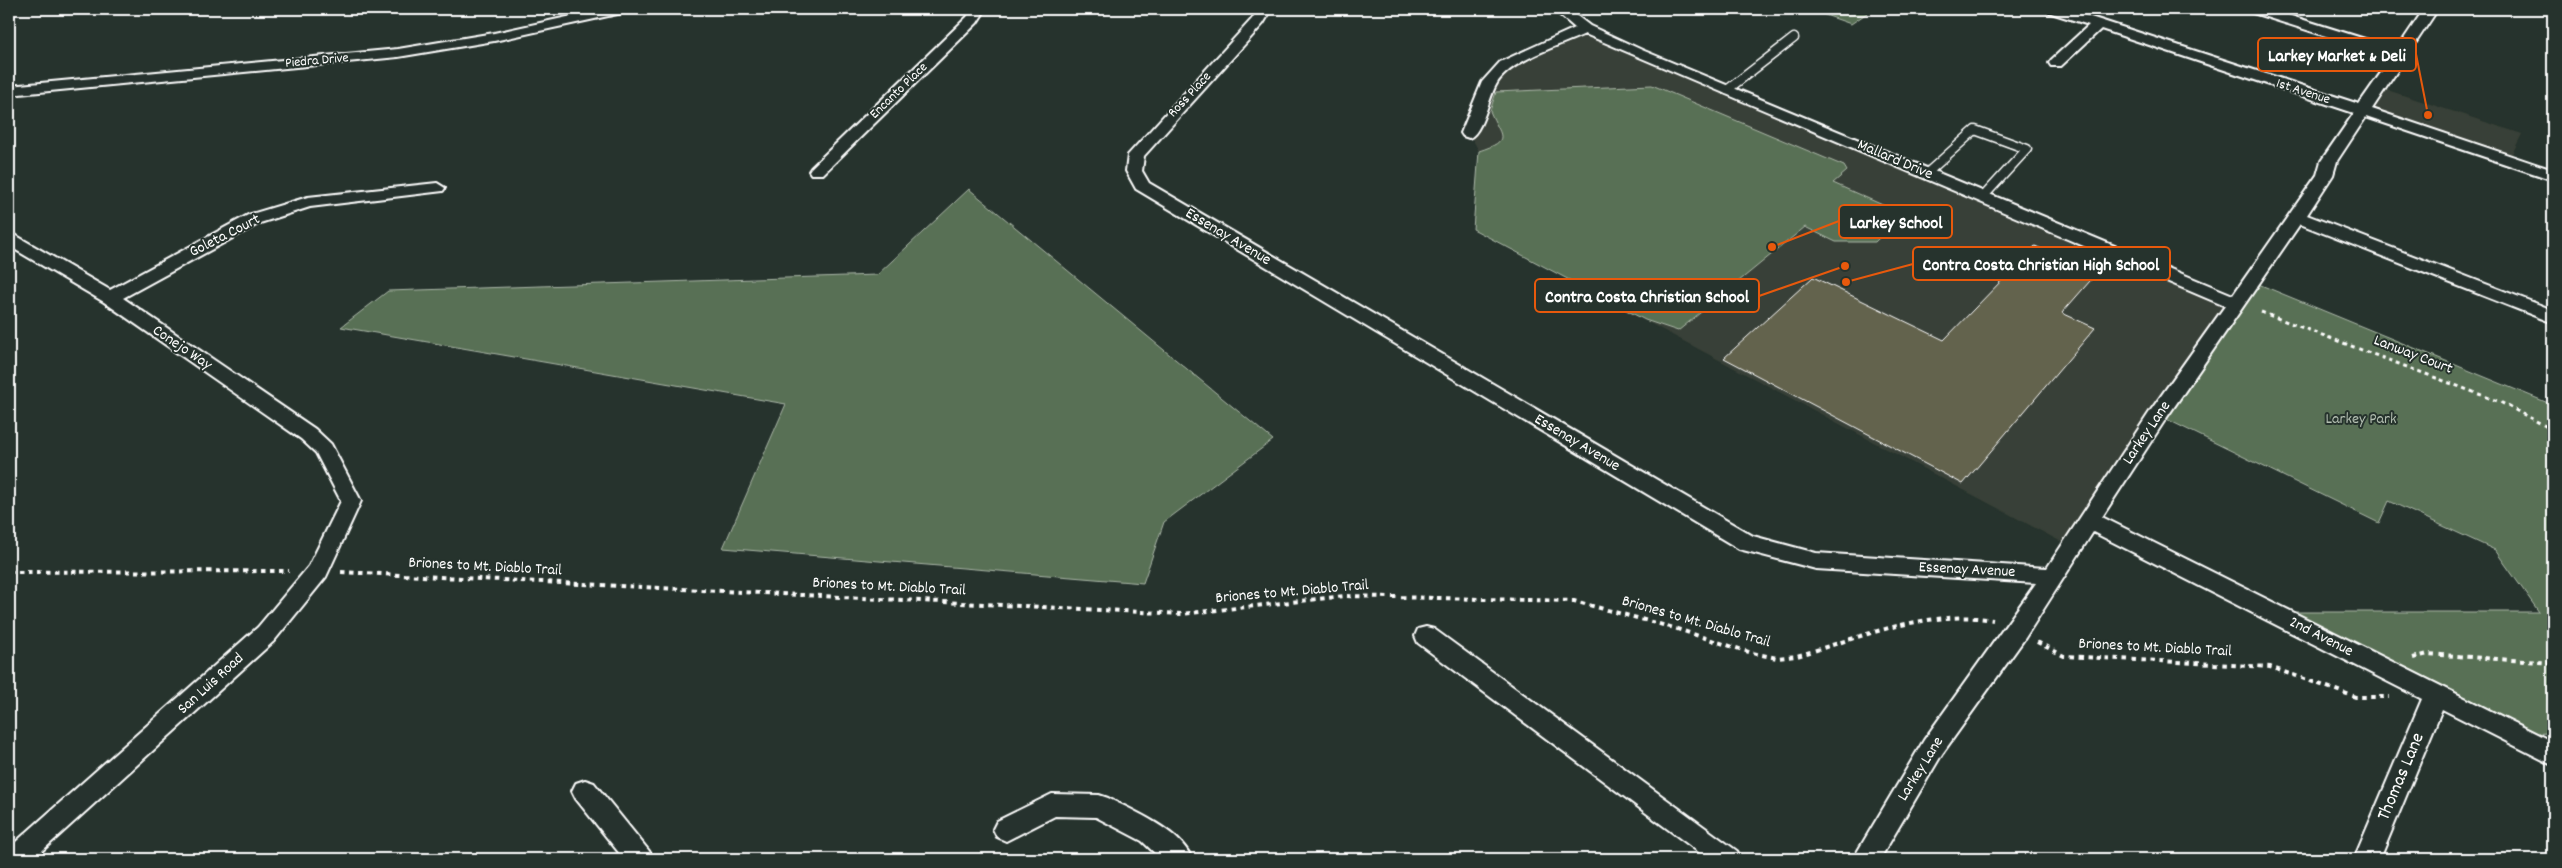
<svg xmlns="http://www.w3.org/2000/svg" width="2562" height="868" font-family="Dekko,sans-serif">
<rect width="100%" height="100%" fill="#26332d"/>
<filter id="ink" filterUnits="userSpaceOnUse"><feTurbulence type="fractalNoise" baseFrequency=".02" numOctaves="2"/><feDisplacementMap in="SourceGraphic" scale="10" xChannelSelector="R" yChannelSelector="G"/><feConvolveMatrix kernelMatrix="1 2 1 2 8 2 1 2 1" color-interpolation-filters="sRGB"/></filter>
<g filter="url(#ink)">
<path fill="#394137" d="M1585 29 2235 303 2071 547 1473 229 1479 151 1469 133 1505 65Z
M2378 87 2522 134 2509 160 2362 110Z"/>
<path fill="#597054" stroke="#acb8aa" d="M1808 9H1873L1851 24Z
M1652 85 1844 166 1847 171 1833 183 1903 214 1875 242H1836L1805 227 1678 331 1645 320 1473 229 1479 151C1513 140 1500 136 1490 111L1496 92Z
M969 189 1273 440 1164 522 1143 583 723 548 786 404 341 327 388 291 877 275Z
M2251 281 2553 405V733L2513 734 2271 612H2539L2495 550 2389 501 2379 523 2158 415Z"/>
<path fill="#64634e" stroke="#fff" d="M2035 246 2097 273 2062 313 2095 328 1963 484 1724 358 1813 277 1944 340Z"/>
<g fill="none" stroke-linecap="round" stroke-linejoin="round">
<defs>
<path id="service" d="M1727 90 1794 38
M1926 174 1975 130 2027 149 1983 197"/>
<path id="minor" d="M604 9H629L622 13 494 41 398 57 9 95V86L398 49 494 33Z
M972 9H986L977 23 823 174H811L809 171 811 168 967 17Z
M1258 9H1272L1263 24 1144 156 1142 171 1149 183 1753 536 1816 553 2047 568 2151 410 2225 306 1585 34C1561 45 1508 61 1496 85 1489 97 1482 134 1469 138L1463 136 1461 133 1482 82 1500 62 1575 28 1553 9H1568L1590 26 1642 50 2233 295 2317 175 2321 161 2354 113 2101 29 2061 66H2051L2049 63 2051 60 2089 25 2048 12 2046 9H2066L2359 104 2392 57 2250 12 2248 9H2269L2397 49 2424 9H2438L2372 109 2553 170V180L2366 117 2337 161 2333 175 2307 215 2553 310V323L2300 224 2165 420 2102 517 2553 742V765L2442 709 2380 859H2354L2422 699 2093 532 2025 638 1942 754 1880 859H1853L1924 740 2036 583 1816 569 1739 549 1136 189 1126 171 1128 155 1252 19Z
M437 183 445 188 443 191 310 207 260 223 123 298 315 429 331 444 361 501 326 577 274 641 33 859H9V848L258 627 309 566 341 501 316 453 301 439 104 302 9 246V234L15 235 110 290 248 215 308 197Z
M1426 627 1434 629 1737 851 1741 859H1708L1418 643 1415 636 1418 629Z
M585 780 594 783 649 851 653 859H624L576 799 572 791 576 783Z
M1052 794 1099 795 1108 798C1135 812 1180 830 1192 859H1161L1142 841 1096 817 1055 816 1006 841 997 837 993 829 997 821Z"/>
</defs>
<use href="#service" stroke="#fff" stroke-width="11"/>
<use href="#minor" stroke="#fff" stroke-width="4"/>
<path stroke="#fff" stroke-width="3" stroke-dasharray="4 4" stroke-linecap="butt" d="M2261 312 2500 402 2553 430"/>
<path stroke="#fff" stroke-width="4" stroke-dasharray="4.5 4.5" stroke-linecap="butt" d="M9 572 289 571
M341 572 1182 614 1345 596 1574 601 1674 628 1752 653 1777 658 1797 656C1861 637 1926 609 1993 620
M2037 642 2064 656 2270 667 2356 697H2389
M2413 658 2428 654 2553 663"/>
<use href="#service" stroke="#26332d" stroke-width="8"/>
<use href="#minor" fill="#26332d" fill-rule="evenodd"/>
</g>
</g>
<g text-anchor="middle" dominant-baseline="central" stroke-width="4" stroke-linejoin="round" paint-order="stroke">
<g font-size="14" fill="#fff" stroke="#26332d">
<text transform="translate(317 61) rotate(-5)">Piedra Drive</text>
<text transform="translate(899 91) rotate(-44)">Encanto Place</text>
<text transform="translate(2303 92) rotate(18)">1st Avenue</text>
<text transform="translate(1190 95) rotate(-47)">Ross Place</text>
</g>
<g font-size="16" fill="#fff" stroke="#26332d">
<text transform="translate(1895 160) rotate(23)">Mallard Drive</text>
<text transform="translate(225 236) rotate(-27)">Goleta Court</text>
<text transform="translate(1228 237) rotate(31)">Essenay Avenue</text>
<text transform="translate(182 348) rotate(34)">Conejo Way</text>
<text transform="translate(2413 355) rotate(21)">Lanway Court</text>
<text transform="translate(2147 433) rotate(-56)">Larkey Lane</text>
<text transform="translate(1577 443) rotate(31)">Essenay Avenue</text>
<text transform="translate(485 567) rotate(3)">Briones to Mt. Diablo Trail</text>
<text transform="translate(1967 570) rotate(3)">Essenay Avenue</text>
<text transform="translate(889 587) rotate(3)">Briones to Mt. Diablo Trail</text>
<text transform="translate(1292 592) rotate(-5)">Briones to Mt. Diablo Trail</text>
<text transform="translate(1696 622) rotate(16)">Briones to Mt. Diablo Trail</text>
<text transform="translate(2321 637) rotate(27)">2nd Avenue</text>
<text transform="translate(2155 648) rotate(3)">Briones to Mt. Diablo Trail</text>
<text transform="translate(211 684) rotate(-42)">San Luis Road</text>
<text transform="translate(1921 769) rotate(-58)">Larkey Lane</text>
</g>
<g font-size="16" fill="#b4bfb2" stroke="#26332d">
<text x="2361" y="419">Larkey Park</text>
</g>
<g font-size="19" fill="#fff" stroke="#26332d">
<text transform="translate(2402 777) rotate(-67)">Thomas Lane</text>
</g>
</g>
<path fill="none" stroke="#e8590c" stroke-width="2" d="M2428 115L2416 54M1772 247L1839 221M1846 282L1913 264M1845 266L1759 296"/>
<g fill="#e8590c" stroke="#26332d" stroke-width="2">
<circle cx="2428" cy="115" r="5"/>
<circle cx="1772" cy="247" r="5"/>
<circle cx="1846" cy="282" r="5"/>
<circle cx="1845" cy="266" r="5"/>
</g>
<g fill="#26332d" stroke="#e8590c" stroke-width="2">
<rect x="2258" y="38" width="158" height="33" rx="5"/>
<rect x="1839" y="205" width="113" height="33" rx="5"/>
<rect x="1913" y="247" width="257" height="33" rx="5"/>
<rect x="1535" y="279" width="224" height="33" rx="5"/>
</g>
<g font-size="18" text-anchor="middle" font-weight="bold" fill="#fff">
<text x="2337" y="61">Larkey Market &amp; Deli</text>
<text x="1896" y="228">Larkey School</text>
<text x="2041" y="270">Contra Costa Christian High School</text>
<text x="1647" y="302">Contra Costa Christian School</text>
</g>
<rect width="2562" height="868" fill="none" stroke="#26332d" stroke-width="30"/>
<rect x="15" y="15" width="2532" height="838" fill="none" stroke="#fff" stroke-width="2" filter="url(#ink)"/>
</svg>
